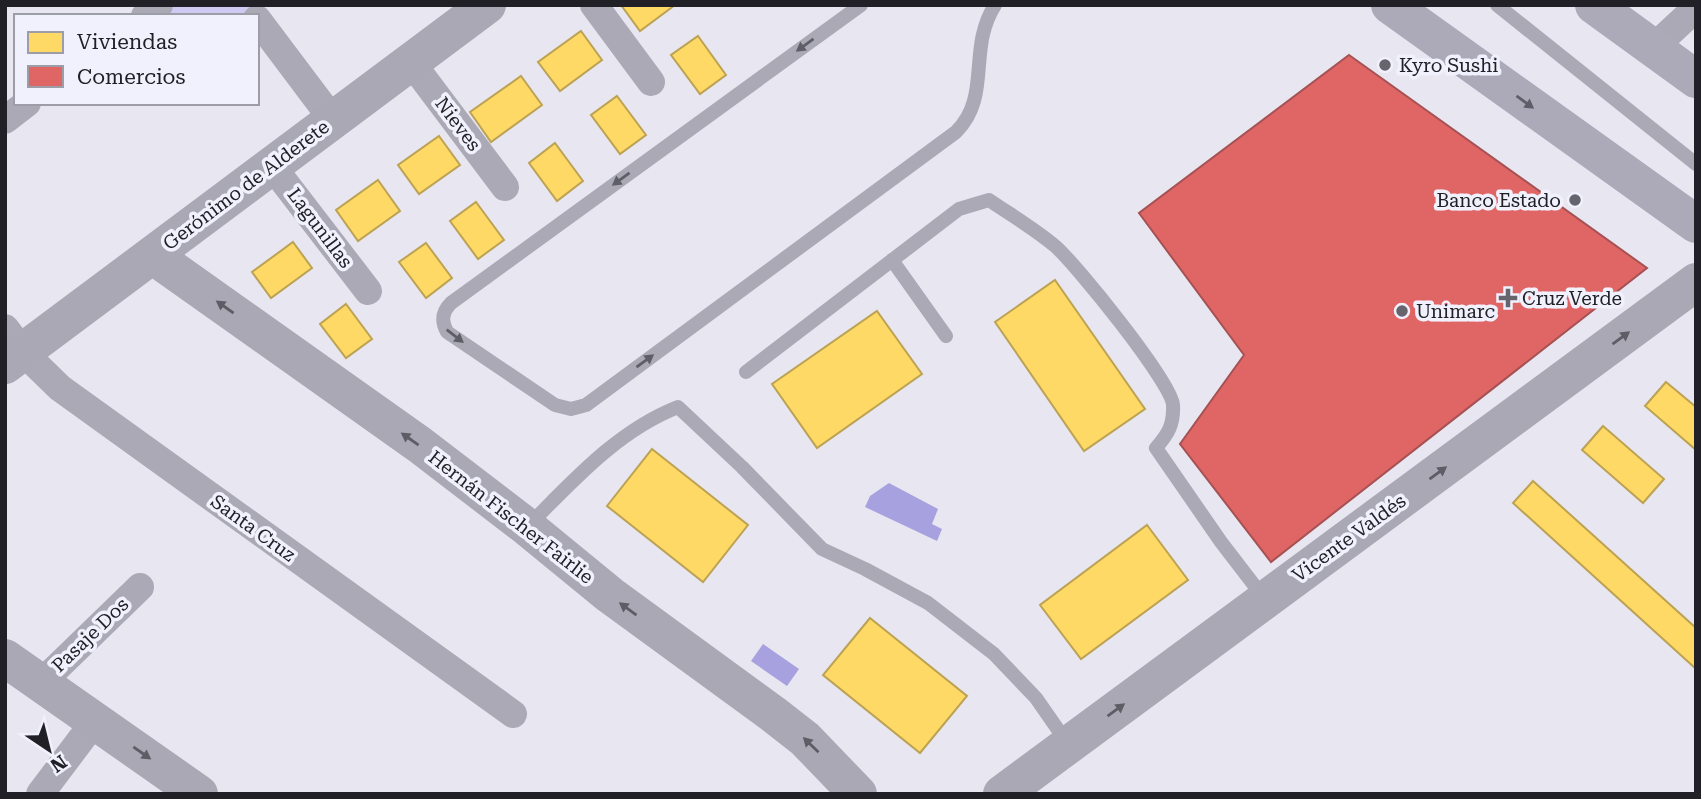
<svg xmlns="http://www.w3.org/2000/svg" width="1701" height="799" font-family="'Roboto Serif',serif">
<rect width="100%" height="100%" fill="#e8e6f0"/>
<path fill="#cecaf3" d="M173 5H265L250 16H170L166 10Z"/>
<path fill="#a8a1e0" d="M889 483 938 509 932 524 942 529 937 541 865 507 870 496Z
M763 644 799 669 787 686 751 661Z"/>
<path fill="#ffd966" stroke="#bca253" stroke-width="2" d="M621 5H675L640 31Z
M581 31 602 60 560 91 538 62Z
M698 36 726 75 700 94 671 55Z
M521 76 542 105 491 142 470 112Z
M617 96 646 135 620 154 591 115Z
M439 136 460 165 419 194 398 165Z
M555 143 583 181 557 201 529 163Z
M378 180 400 211 358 241 336 210Z
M476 202 504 240 478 259 450 221Z
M293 242 312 268 271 298 252 272Z
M426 243 452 278 426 298 399 262Z
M1055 280 1145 409 1084 451 995 322Z
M346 304 372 339 346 358 320 324Z
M877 311 922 374 817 448 772 384Z
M1666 382 1696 407V450L1645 406Z
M1603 426 1664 479 1643 503 1582 450Z
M652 449 748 525 703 582 607 506Z
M1533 481 1696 628 1695 668 1513 503Z
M1147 525 1188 580 1081 659 1040 605Z
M870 618 967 696 920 753 823 675Z"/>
<path fill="#e06666" stroke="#a65153" stroke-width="2" d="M1349 55 1647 268 1271 562 1180 444 1244 355 1139 213Z"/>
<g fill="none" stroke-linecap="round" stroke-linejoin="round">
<path stroke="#aaa9b5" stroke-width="14" d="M861 5 451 303C442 312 441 321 447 332L555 405 571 409 586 405 956 132C992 96 967 49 995 5
M1497 5 1696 164
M892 260 946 336
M746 372 959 209 989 200C1011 215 1035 229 1055 246 1076 264 1172 383 1173 405 1174 425 1168 434 1156 448L1221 542 1264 598
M528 526C573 481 617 431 678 407L742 467 822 549 865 569 928 603 994 654 1036 698 1068 744"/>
<path stroke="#aaa9b5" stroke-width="28" d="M594 5 651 82
M145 16 159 5
M257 19 333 120
M1653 48 1696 8
M411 62 505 187
M5 120 27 103
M272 166 368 291
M5 328 23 352 60 388 513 714
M41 683 140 587
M40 794 95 721"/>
<path stroke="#a9a8b4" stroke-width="38" d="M152 255 420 445 527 527 610 595 773 714 805 739 858 794
M5 365 487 5
M5 658 199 794
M1002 794 1696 282"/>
<path stroke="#acaab9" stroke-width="38" d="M1390 5 1696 224
M1594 5 1696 79"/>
</g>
<defs><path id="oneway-solid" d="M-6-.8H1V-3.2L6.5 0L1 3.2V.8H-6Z" transform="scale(1.75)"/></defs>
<g fill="#5e5e66">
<use href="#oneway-solid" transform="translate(805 45) rotate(144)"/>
<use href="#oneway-solid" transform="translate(621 179) rotate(144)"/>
<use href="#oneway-solid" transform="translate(455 336) rotate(38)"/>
<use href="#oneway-solid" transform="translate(645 361) rotate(-36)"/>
</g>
<use fill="#5f5e68" href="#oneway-solid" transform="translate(1525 102) rotate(36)"/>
<g fill="#5e5d66">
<use href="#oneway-solid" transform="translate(225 307) rotate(-145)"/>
<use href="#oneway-solid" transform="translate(1621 338) rotate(-36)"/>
<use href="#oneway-solid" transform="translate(410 439) rotate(-145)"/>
<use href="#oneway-solid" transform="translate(1438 473) rotate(-36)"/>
<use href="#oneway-solid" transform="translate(628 609) rotate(-144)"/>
<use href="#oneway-solid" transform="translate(1116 710) rotate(-36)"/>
<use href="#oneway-solid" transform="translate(811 745) rotate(-136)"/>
<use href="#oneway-solid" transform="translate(142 753) rotate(35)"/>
</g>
<g fill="#66656d" stroke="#f1f1fe" stroke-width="2.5">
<circle cx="1385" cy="65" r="7"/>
<circle cx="1575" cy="200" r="7"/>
<path d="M1504.5 287.5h7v7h7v7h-7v7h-7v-7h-7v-7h7z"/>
<circle cx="1402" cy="311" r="7"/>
</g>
<g text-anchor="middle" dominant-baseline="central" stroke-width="7" stroke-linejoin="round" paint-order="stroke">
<g font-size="19" fill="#202026" stroke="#f1f1fe" text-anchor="start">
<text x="1399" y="65">Kyro Sushi</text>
<text x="1561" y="200" text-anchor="end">Banco Estado</text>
<text x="1522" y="298">Cruz Verde</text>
<text x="1416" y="311">Unimarc</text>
</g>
<g font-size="19" fill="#202026" stroke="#f1f1fe">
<text transform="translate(458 124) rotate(53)">Nieves</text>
<text transform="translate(246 185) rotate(-37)">Gerónimo de Alderete</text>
<text transform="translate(320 228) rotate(53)">Lagunillas</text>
<text transform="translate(511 517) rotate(38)">Hernán Fischer Fairlie</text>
<text transform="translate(253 528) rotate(36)">Santa Cruz</text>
<text transform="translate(1349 538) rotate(-36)">Vicente Valdés</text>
<text transform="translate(90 635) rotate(-44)">Pasaje Dos</text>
</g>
</g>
<rect width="1701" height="799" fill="none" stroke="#202026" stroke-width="14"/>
<rect x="14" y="14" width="245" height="91" fill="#f1f1fe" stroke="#9d9da8" stroke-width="2"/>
<rect x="28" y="32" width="35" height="21" fill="#ffd966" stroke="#9d9da8" stroke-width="2"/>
<text x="77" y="49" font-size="21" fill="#202026">Viviendas</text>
<rect x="28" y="66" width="35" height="21" fill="#e06666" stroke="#9d9da8" stroke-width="2"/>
<text x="77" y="84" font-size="21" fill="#202026">Comercios</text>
<g transform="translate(49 750) rotate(145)" stroke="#f1f1fe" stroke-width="5" paint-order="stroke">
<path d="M0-5L12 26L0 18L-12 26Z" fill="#202026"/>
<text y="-10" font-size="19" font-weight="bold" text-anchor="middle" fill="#202026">N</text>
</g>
</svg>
